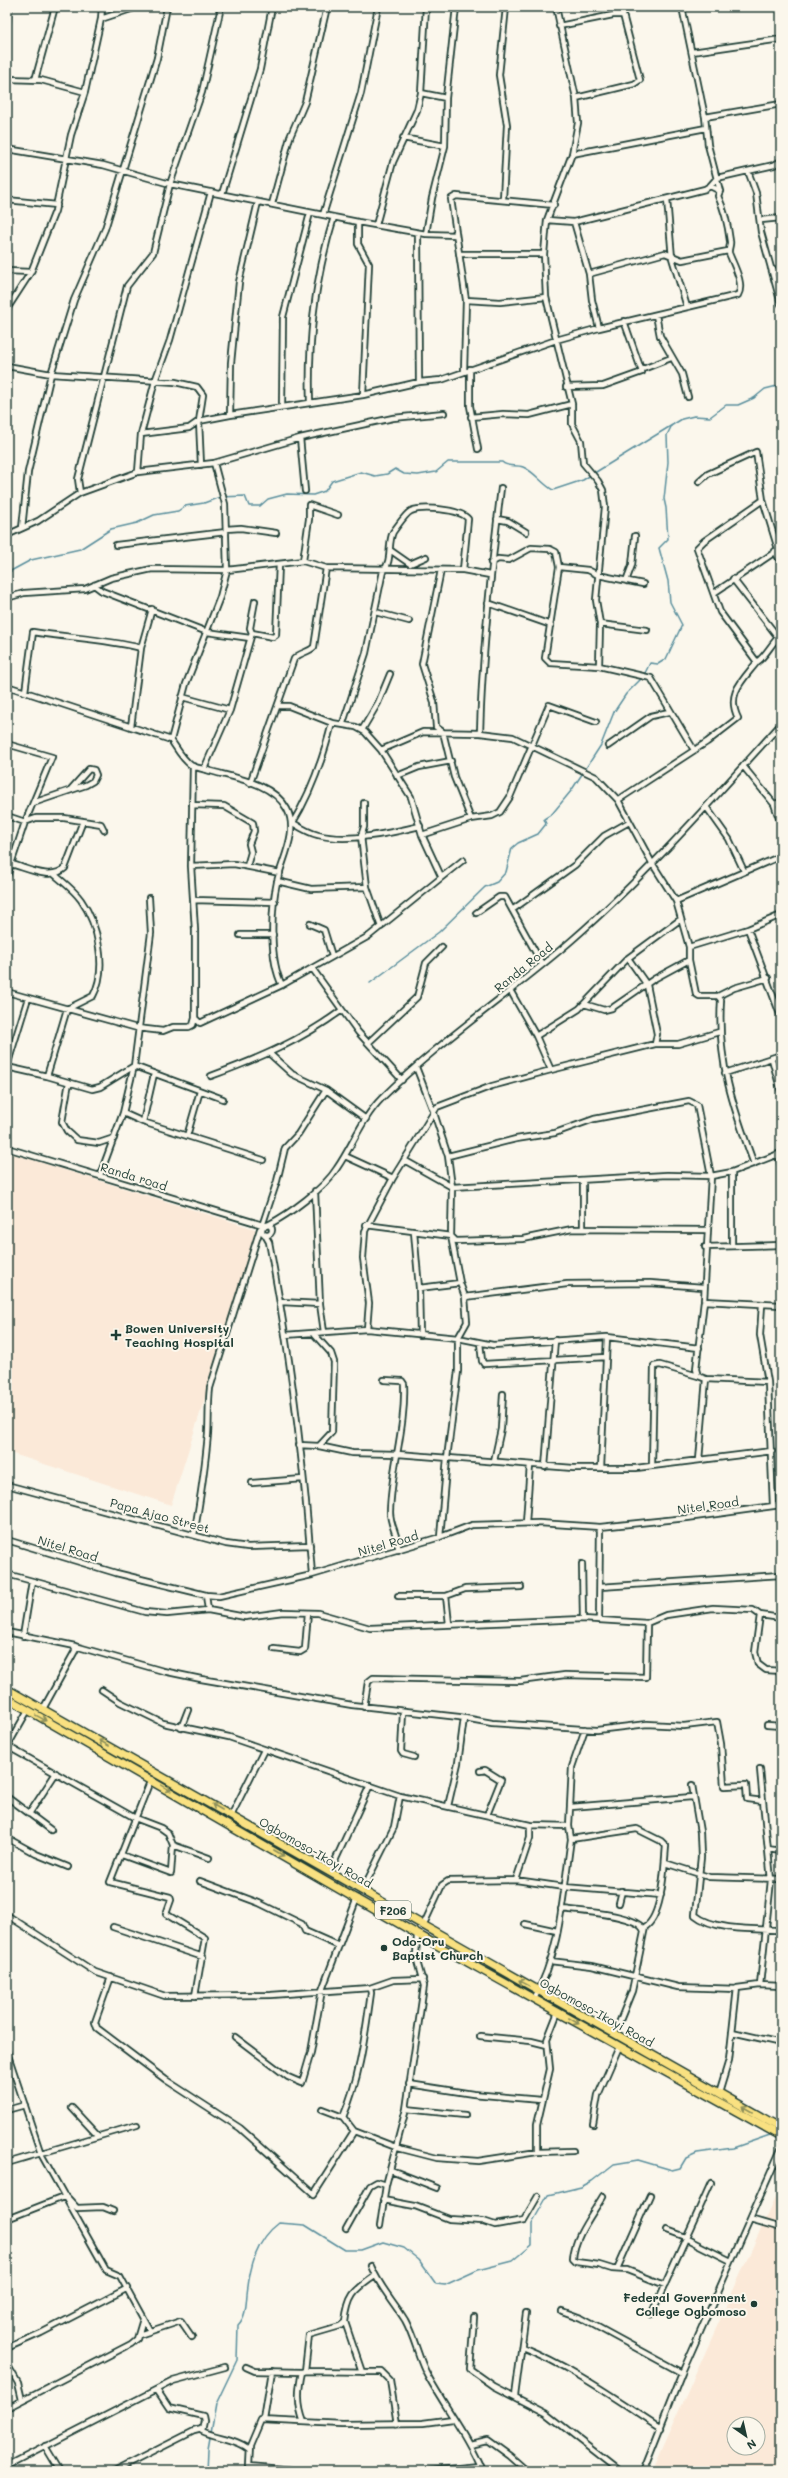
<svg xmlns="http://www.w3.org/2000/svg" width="788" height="2478" font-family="Mali,sans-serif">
<rect width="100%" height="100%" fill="#fbf7ec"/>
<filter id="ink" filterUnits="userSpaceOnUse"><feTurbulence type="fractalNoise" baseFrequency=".025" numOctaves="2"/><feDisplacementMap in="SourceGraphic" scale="8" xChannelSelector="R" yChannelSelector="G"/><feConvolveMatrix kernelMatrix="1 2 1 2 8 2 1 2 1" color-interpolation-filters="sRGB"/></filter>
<g filter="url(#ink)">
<path fill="#fbe9d8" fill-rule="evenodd" d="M7 1152 258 1230 171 1505 7 1452Z
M781 2184V2471H652ZM734 2424H758V2448H734Z"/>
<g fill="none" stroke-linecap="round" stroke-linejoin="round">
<path stroke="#5a8f9d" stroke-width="1.5" d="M7 573 31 560 80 549 111 529 137 523 154 515 178 511 185 506 204 503 220 497 245 496 249 506H260L268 499 287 494 313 495 325 491 332 481 361 472 375 476 387 474 395 469 404 474 418 475 436 472 448 462H502C508 468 516 464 523 467 535 472 541 483 553 490L583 480 682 419 694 416 710 417 726 405H738L754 398 765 389 781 385
M644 675 650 663 658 664 666 659 682 625 670 602 668 581 659 548 668 539 666 508 664 499 668 462 667 435 671 427
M370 983 439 932 485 887 497 882 506 872 512 848 518 843 538 834 546 824 544 819 552 814 571 791 601 745 614 712 626 694 642 678
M207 2471 208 2449 216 2404 237 2360 238 2325C246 2317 246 2305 247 2294 250 2267 256 2240 279 2223L305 2225 345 2250H361L383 2242 404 2248 419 2260 436 2284 445 2285 478 2270 513 2261 532 2245V2223L548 2195 581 2187 592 2181 614 2164 638 2160 672 2170 680 2168 686 2158 697 2153 733 2148 770 2135"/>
<defs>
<path id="minor" d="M556 7 576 98 578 123 572 154 547 220 544 254 546 297 572 404V424L581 441 583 463 598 481 603 490 605 507 596 600 600 624 599 666
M682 7 705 117 708 145 720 191
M101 19 137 7
M7 24 9 7
M559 26 613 15H622
M692 52 781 39
M7 79 41 80 85 92
M35 80 55 7
M421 93 446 98
M576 98 634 84 640 80 621 7
M705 117 781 104
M403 138 445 146
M7 149 103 165 170 184 358 222 426 234 456 235
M572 154 706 128
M748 171 756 193 761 232 781 304
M222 194 260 69 272 7
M503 199 507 125 499 75 506 7
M667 199 672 258 687 307
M7 200 57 205
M272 204 290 137 305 102 327 7
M323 215 361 93 378 7
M547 220 574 222 705 189 710 186 717 178 774 165 781 161
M761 220 781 218
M358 222V244L369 264 363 395
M574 222 589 274 665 253 682 260 728 251
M376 225 393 162 417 110 421 93 426 7
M418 233 419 382
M426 234 432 198 445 146 446 98 456 7
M459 254H544
M771 268 777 272 781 271
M7 271 31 272
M589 274 592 300 599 328
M466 300 500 302 546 297
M7 309 31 272 55 211 71 135 85 92 101 19 102 7
M656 315 660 336 682 374 688 397
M7 366 51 374 175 382 197 387 203 395 199 421 201 465
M470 369V406L478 449
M643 369 671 358
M464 371 466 300 451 199 456 196 554 205
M566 387 603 386 642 372 624 321
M310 403C308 340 315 277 334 217
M282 407 283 317 310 213
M230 415 231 363 239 282 258 202
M471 417 503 414 529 415 572 404
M141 434 189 428 199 421 230 415 363 395 419 382 441 380 556 340 599 328 738 295C745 284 733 264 729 253 728 249 731 245 730 241 728 225 725 211 718 196L720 191 710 186
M300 438 305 491
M138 472 141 434 155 381 170 340 211 192
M699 482 708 474 756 452 763 500 778 549
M80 493 78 479 127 286 153 253 170 184 202 92 221 7
M763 500 704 541 697 548 720 612 757 662C767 655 771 643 781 635
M497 519 508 521 526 532
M22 528 28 472 51 374 74 300 105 229 157 58 167 7
M226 529 241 528 276 533
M7 535 38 521 80 493 138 472 214 463 300 438 393 418 444 413
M116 545 226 532
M390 550 410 564 426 557
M775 551 781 563
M303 561 309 519V505L338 515
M491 563 498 559 509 560 531 548 550 549 556 552 559 567
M441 570 422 664 434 702 436 727 443 732 454 777 471 819
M733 579 778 637
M626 581 632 565 635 536
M643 584 598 575 588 570 559 567 545 658 550 663 599 666 651 678 694 750
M94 585 102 591 207 632 250 638
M714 593 781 548
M7 598 24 593 85 589 111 578 152 569 227 570 303 561 326 568 463 570 490 575
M488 603 551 625
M375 612 409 621
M600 624 647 630
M252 633 250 628 255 601
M7 686 171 740C177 749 183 760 192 766 197 768 205 769 210 771 236 778 273 783 287 809 299 832 282 859 277 882 271 909 269 960 282 985L369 936 463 860
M25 692 33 632C70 638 105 639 141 648
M182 697 230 710
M279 706H289L332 723 356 727 365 732 381 750 411 797 422 835 441 876
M343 723 366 653 383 571C393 561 387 544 393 532 397 527 405 514 411 511 422 506 461 509 468 519L463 570
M131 727 141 648 152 609
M362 730 378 703 390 674
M480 733C482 651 491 569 501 488
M171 740 186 684 220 597 227 570 225 504 214 463
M7 744 52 757 25 822 7 876
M608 746 651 716 669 712
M381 750 423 732 480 733 513 737 596 777 618 800 652 863 676 901 689 947 748 929 781 915
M193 766 191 866 195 930V1018L200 1023 282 985
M743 766 774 804 781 824
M204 769 230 710 252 633 273 637 276 635 279 564
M397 776 419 767 451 761
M250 783 294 659C300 652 308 653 314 647L326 568
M618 800 707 742 738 718C726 694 742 681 757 662
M33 803 86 785 93 781 96 775 94 770 89 769 71 789
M364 803V827L361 836 367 887 381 927
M774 804 781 802
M192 805 224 806 253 823 254 831 249 844 251 852 247 866
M707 808 729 839 744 871
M7 816 25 822 36 818H64L101 824 104 830
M293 823C301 828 309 833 318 835 347 843 391 833 420 826
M292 824C311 793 323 759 332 723
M422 835 471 819 492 816 500 812 510 797 549 705 596 722
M11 864C27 868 51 881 65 868L83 821
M191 866 234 864 280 873
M277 881 311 889 367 887
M193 900 275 902
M676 901 781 856
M512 910 575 865 604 836 629 822
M476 913 499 897H505L542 964
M310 924 324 930 332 956
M748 929 781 1017
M240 935H273
M628 958 647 985 657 1034 655 1044
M689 960 696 994 699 996H718L721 1000C717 1061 733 1107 754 1164
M312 968 358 1032 402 1080
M510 990 536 1036 551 1070
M7 992 137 1028 163 1031 173 1027H189L193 1025 195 1018
M718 996 734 988 768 978
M584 1004 604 1010 612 1008 654 979 689 960V947
M536 1036 579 1009 628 958 681 919
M368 1043 417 997 426 963 442 947
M270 1054 292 1074 326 1090 366 1119
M772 1059 781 1092
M7 1066 28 998
M7 1067 47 1076 92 1089 100 1087 134 1066 223 1099
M416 1067 434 1113 448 1156 452 1187 451 1236 460 1283 465 1297 467 1322 458 1338V1371L447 1458 440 1537
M725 1073 781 1055
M47 1076 67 1009 93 996C108 969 98 924 81 900 74 890 63 882 54 874
M211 1076C260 1058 300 1041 342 1010
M69 1082 62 1122 67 1131 77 1140 99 1143 114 1138
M123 1113 143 1122 263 1160
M143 1122 154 1074
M187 1136 200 1091
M7 1148 266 1226
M778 1154 781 1166
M345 1156 393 1178
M448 1156 516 1139 555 1133 594 1119 689 1101 697 1105 711 1176 704 1301 696 1369 698 1376 706 1379 699 1460
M404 1160 452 1187 667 1175 711 1176 732 1172 781 1153
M100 1175 123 1113 134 1066 151 933 149 898
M583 1181V1229
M315 1191 320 1304 324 1332
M268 1225C289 1214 324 1189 337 1168 353 1145 362 1118 382 1098 440 1040 510 994 572 940 648 874 714 798 781 724
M366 1225 451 1236 456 1241 523 1239 572 1229 706 1230
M262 1230a5 5 0 1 1 10 0a5 5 0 1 1-10 0Z
M262 1226 277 1181 285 1148 298 1134 326 1090
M414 1232 419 1288
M265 1235 269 1242C290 1352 304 1464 312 1575
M732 1246V1172
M705 1247 781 1245
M465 1297 567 1284 650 1283 703 1287
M704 1301 781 1305
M281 1302 320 1304
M762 1305 760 1335 768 1382 773 1506
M367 1329 369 1303 363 1258 365 1231 393 1178 437 1107 492 1086 551 1070 655 1044H678L719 1032
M314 1334 331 1353 334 1362 332 1432 319 1446
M285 1335 367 1329 458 1338 493 1345 607 1337 699 1348
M420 1335 419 1288 460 1283
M480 1343 482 1361 484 1364 606 1357
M706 1379 768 1382
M384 1380 402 1381 404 1384C406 1427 391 1469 390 1512 390 1526 399 1536 398 1550
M299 1445 319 1446 352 1453 398 1454 573 1468H636L772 1451
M494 1461 501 1429 503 1394
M652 1466 654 1366 660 1365 698 1376
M545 1467 555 1340
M601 1468 607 1337
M252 1483 303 1479
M7 1485 226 1544 248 1547 310 1545
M526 1523 530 1465
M194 1535C200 1501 205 1468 208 1434 209 1419 208 1404 210 1388L260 1229
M7 1540 116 1573 206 1595 219 1596 312 1575 440 1537 472 1525 539 1523 600 1527 687 1518 781 1505
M582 1564 583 1619
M7 1574 145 1612 167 1614 208 1610 206 1595
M600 1587 781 1575
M398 1596H446L465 1589 521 1587
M446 1596 449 1624
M208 1610 245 1617 283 1612 318 1613 370 1628 583 1619 647 1623 666 1615 713 1608 753 1610 760 1615 781 1618
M760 1615 755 1652 758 1664 766 1670 781 1671
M599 1619 600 1527
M7 1632 75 1646 163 1671 201 1679 352 1705 459 1717 492 1723 597 1730 647 1724 684 1726 717 1722 721 1744 724 1786 746 1785 747 1799 763 1801 771 1880 760 1985
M23 1636 32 1581
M274 1649 300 1652 305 1649 308 1613
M102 1690 120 1702 163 1723 229 1737 400 1796 530 1825 569 1826
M364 1707 368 1682 373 1678 520 1681 565 1675 646 1677 647 1623
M43 1709 75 1651V1646
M403 1712 401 1751 403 1754 414 1757
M767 1725 781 1726
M181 1728 188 1710
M7 1746 135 1818 161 1828 168 1833 173 1845 171 1873 122 1855
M7 1747 28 1710
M760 1769 763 1801
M480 1771 485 1770 501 1780 487 1815
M151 1779 110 1882 170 1897 171 1900 166 1914 205 1938 195 1996
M692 1785 700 1832 701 1857 695 1915C714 1931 756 1929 781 1930
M7 1797 51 1830
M448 1806 458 1763 464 1718
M571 1807 692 1797
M29 1814 56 1773
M231 1816 264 1750
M7 1838 36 1854 68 1867
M571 1839 637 1829 661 1841 666 1846C664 1866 663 1916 645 1927L632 1991 615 2033
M173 1845 209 1858
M768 1849 781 1851
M665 1863 709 1877 781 1879
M327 1871 334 1863 370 1785
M516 1880 530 1838V1825
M200 1881 259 1903 302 1924 305 1931 339 1946
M360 1890 363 1889 394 1827 400 1796
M619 1903 622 1891
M561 1909C578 1911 639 1914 644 1931
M7 1915 95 1972 165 1996 271 1995 370 1988 371 1993C365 2035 360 2078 343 2117
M525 1924 557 1931
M423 1926 442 1885 448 1881 516 1880 564 1887 661 1895
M113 1927 203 1957
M550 1961 592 1966 678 1987 737 1989
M111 1977 95 2022 97 2028 166 2080 240 2128 314 2194 354 2131
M370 1988 393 1980 423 1979
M534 1999C561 1952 563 1892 571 1839L569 1826 572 1767 585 1729
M732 2032 781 2043
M480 2036 531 2041 547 2045
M235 2037 288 2077 302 2083 311 2052 322 1990 357 1898
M7 2052 41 2154 106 2270 120 2276 150 2331
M409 2084 473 2094 541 2100
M719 2093 729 2060 737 1988 760 1985 781 1986
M72 2108 98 2136
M322 2109 343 2117 354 2131 398 2148 437 2158 478 2161 537 2152 573 2151
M406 2109 465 2115
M7 2110 25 2105
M593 2124 598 2095 619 2047
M537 2152V2125L550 2069 547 2040 558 2012
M7 2163 137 2125
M391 2170 437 2188
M603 2196C592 2215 574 2237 573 2259L576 2262 599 2265 612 2269 627 2270 665 2285
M383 2200 415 2206 449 2219 483 2221 495 2225 524 2220 538 2196
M7 2219 66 2196 77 2208 103 2207 113 2211
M750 2219 781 2228
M380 2226 386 2185 406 2109 424 1986 416 1958 417 1934
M346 2229 370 2186 377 2182 386 2185
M667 2230 686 2237
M687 2239 731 2261
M7 2260V2264
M371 2266C379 2286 394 2302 405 2320 415 2338 418 2358 428 2376 446 2409 468 2436 482 2471
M617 2269 650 2195
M562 2311 581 2318 682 2373
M651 2315 711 2183
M474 2317 470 2369 494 2386 546 2413 620 2471
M345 2322C348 2296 353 2291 375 2276
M139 2335 181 2321 192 2337
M522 2347C572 2367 616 2399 661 2428
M7 2348 41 2333 128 2288
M7 2364 18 2383 22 2400
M246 2367 255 2371 302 2372
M305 2371 382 2372 390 2380 397 2424
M157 2390 169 2408 203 2416 204 2421 202 2431C217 2438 237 2439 249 2449
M515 2396 526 2313
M7 2408 131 2344 137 2339 143 2319
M264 2420 272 2371
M304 2422C297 2405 298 2390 302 2372L305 2371 309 2335 340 2326 345 2322 362 2372
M470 2444 488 2440 510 2456 527 2471
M45 2446 60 2471
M7 2466 173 2381 225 2367
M115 2471 194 2431 202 2429
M305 2471 249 2466 250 2446 261 2420 342 2424 423 2423 453 2419
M428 2471 479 2466
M643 2471 682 2373 781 2149"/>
<path id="primary" d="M7 1689 781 2128
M7 1698 417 1934 781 2136"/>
</defs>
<use href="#minor" stroke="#1f3d34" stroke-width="8"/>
<use href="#primary" stroke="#1f3d34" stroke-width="10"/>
<use href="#minor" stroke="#fbf7ec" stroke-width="4.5"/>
<use href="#primary" stroke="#f9e181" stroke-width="7"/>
</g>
<defs><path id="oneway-shaft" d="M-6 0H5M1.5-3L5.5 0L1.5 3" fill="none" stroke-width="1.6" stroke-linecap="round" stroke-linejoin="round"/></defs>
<g stroke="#8c8f5a">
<use href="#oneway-shaft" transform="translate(41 1718) rotate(29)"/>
<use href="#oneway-shaft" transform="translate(104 1743) rotate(-150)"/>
<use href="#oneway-shaft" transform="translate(166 1788) rotate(30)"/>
<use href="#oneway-shaft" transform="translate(217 1807) rotate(-150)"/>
<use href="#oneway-shaft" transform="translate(279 1853) rotate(30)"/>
<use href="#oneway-shaft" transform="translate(524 1983) rotate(-151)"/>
<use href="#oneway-shaft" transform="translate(574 2021) rotate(30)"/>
<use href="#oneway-shaft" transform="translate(747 2109) rotate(-150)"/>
</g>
</g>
<g fill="#1f3d34" stroke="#fbf7ec" stroke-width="1.5">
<path d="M114 1329h4v4h4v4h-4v4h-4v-4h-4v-4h4z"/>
<circle cx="384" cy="1948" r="4"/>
<circle cx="754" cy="2304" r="4"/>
</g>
<g text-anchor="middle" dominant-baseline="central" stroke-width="4" stroke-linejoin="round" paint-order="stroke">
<rect fill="#fbf7ec" stroke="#61756b" stroke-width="1" x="375" y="1901" width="36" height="18" rx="3"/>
<g font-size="11" font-weight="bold" fill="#1f3d34">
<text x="393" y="1910">F206</text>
</g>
<g font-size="12" fill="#1f3d34" stroke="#fbf7ec">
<text transform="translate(523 967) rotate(-39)">Randa Road</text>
<text transform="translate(134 1176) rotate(17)">Randa road</text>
<text transform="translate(708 1505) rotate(-8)">Nitel Road</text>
<text transform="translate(160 1515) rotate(15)">Papa Ajao Street</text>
<text transform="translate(388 1543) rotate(-16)">Nitel Road</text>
<text transform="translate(68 1548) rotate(17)">Nitel Road</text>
<text transform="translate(316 1852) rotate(30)">Ogbomoso-Ikoyi Road</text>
<text transform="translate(597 2012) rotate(29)">Ogbomoso-Ikoyi Road</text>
</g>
<g font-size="12" font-weight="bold" fill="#1f3d34" stroke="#fbf7ec" text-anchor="start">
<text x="125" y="1328">Bowen University<tspan x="125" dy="14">Teaching Hospital</tspan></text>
<text x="392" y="1941">Odo-Oru<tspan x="392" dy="14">Baptist Church</tspan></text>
<text x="746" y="2297" text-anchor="end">Federal Government<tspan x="746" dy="14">College Ogbomoso</tspan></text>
</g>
</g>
<rect width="788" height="2478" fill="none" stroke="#fbf7ec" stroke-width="24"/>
<rect x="12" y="12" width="764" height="2454" fill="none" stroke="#1f3d34" stroke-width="1.5" filter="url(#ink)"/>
<g transform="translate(746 2436) rotate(146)"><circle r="19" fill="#fbf7ec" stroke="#a3ada2"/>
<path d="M0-3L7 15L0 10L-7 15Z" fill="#1f3d34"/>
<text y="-6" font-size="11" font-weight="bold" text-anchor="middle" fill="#1f3d34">N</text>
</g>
</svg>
